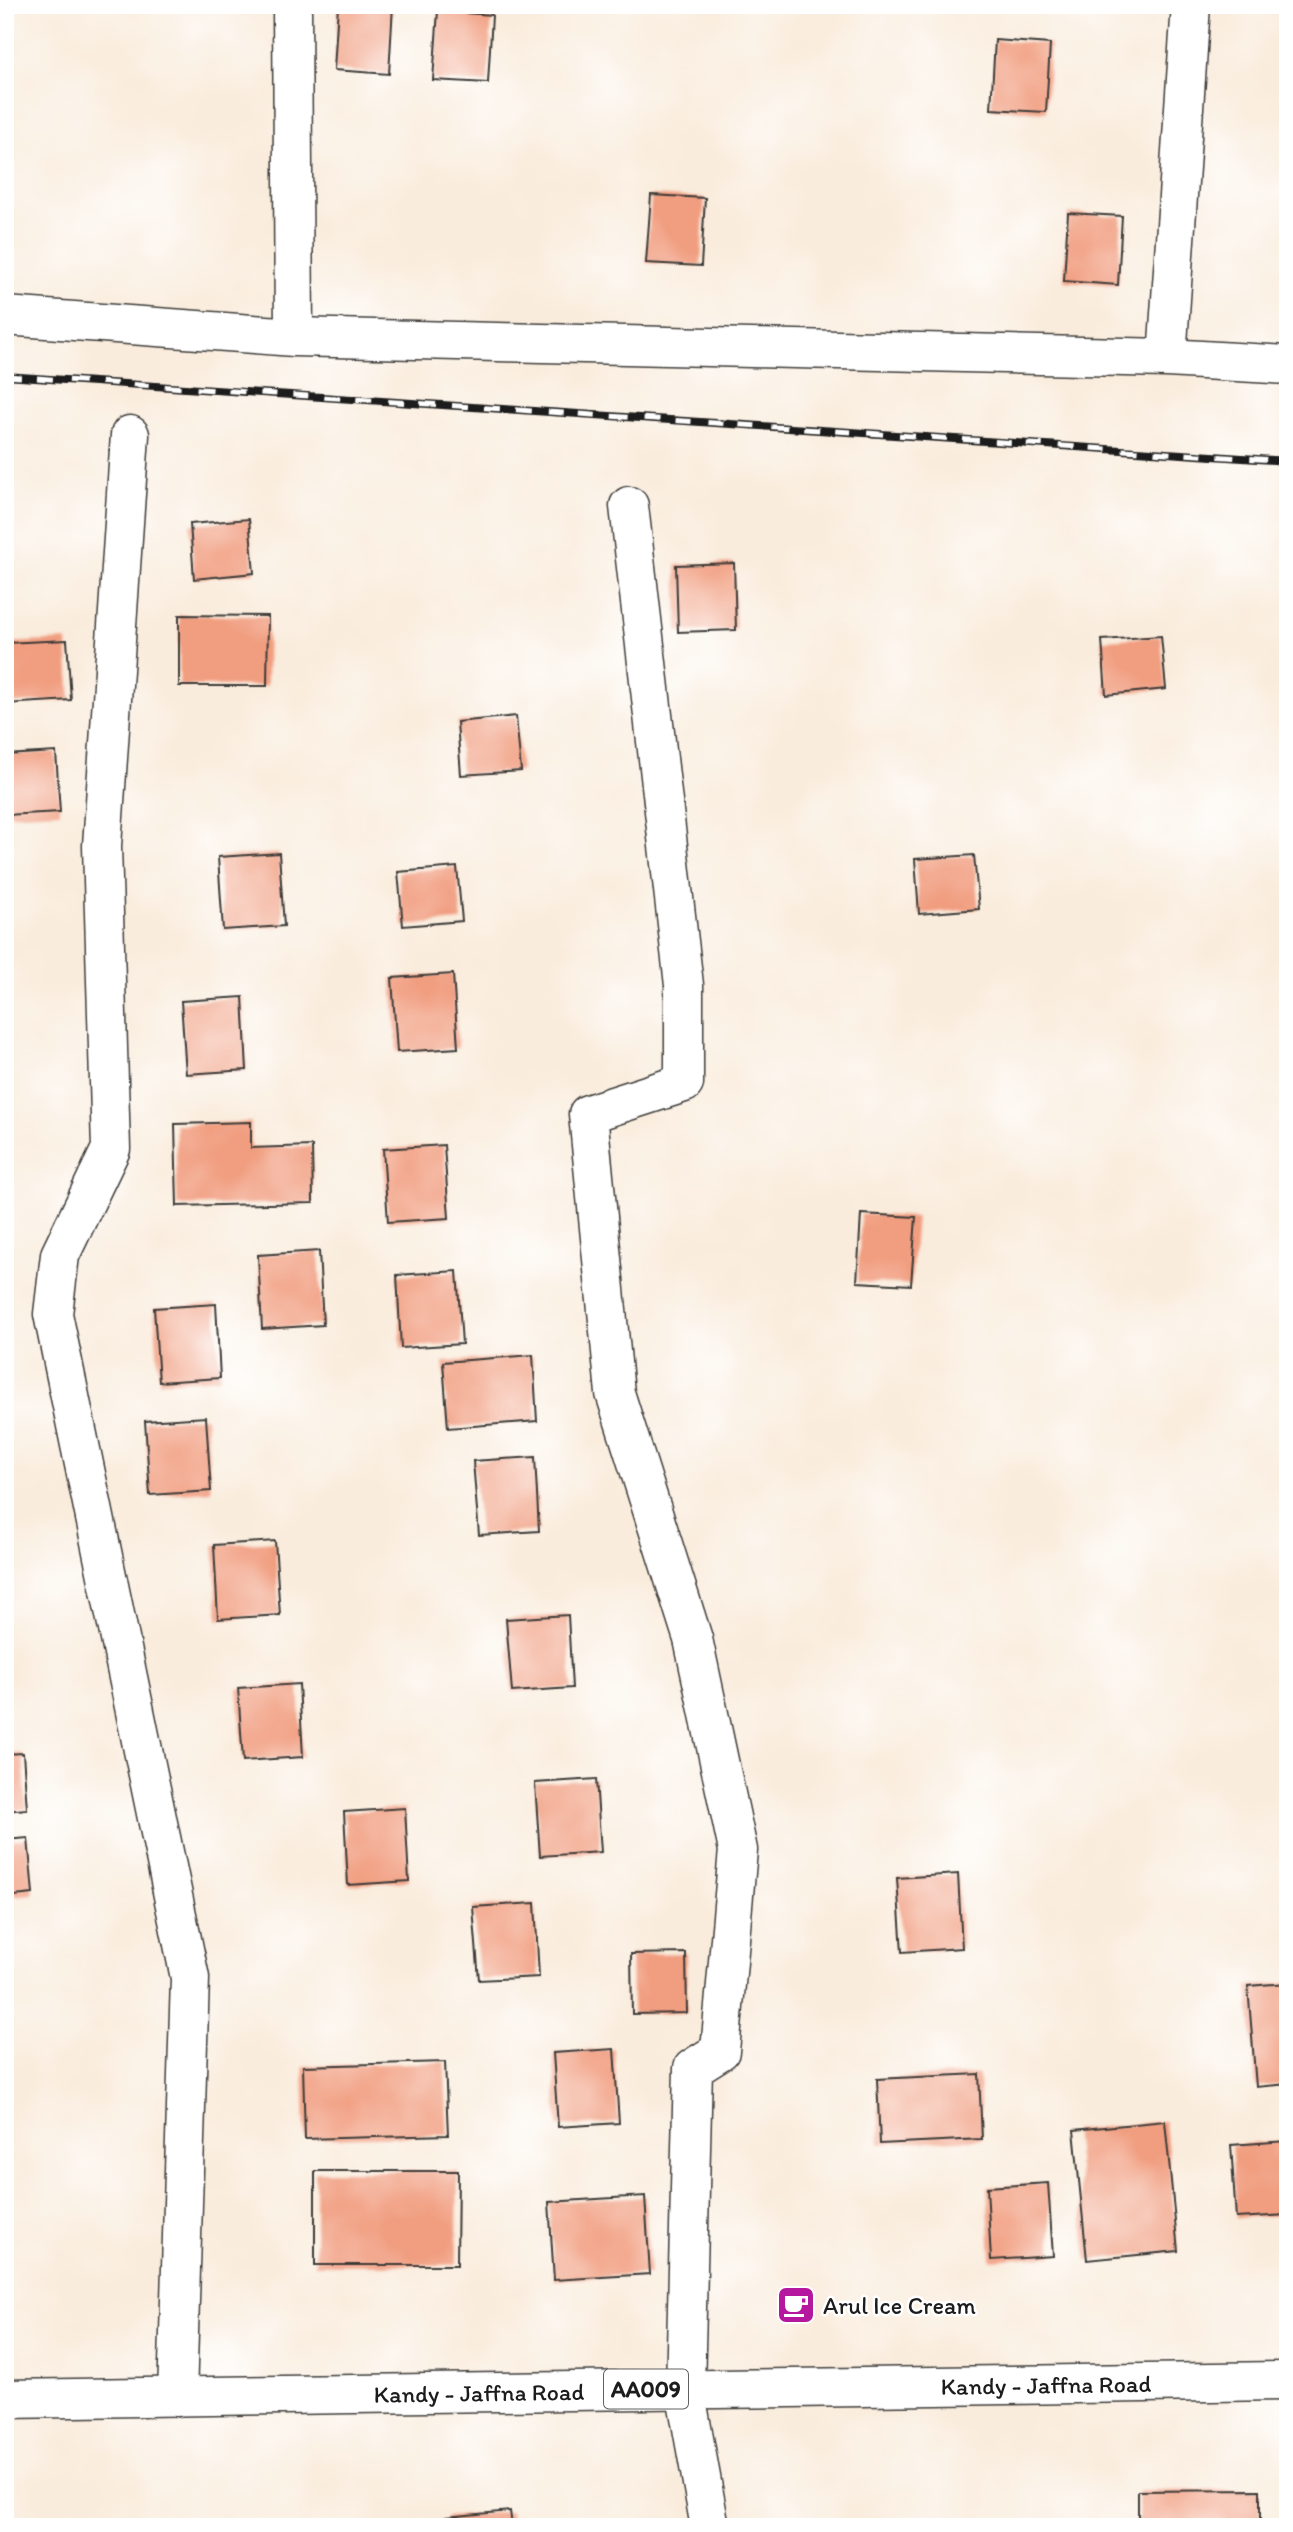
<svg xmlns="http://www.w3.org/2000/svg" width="1293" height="2532" font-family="Itim,sans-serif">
<rect width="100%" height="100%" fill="#fff"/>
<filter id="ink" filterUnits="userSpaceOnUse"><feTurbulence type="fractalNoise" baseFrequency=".0143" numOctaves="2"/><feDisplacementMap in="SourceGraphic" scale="14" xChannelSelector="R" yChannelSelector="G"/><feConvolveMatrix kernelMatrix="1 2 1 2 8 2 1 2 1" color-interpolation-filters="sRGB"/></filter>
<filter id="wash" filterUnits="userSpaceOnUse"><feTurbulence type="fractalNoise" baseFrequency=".00686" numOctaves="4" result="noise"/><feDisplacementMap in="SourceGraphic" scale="28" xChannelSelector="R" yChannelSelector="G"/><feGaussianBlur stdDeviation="1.57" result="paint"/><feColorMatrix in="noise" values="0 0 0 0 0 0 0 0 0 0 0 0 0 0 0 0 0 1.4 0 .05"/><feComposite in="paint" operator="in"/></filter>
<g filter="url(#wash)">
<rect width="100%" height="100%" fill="#f9ecdc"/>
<g id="blocks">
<path fill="#f19e80" d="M338 5H393L389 74 334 70Z
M438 11 492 15 488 83 433 80Z
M995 40 1050 44 1046 112 991 109Z
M651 195 705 198 701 266 646 263Z
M1068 213 1122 216 1118 285 1064 281Z
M249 519 254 573 194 579 190 524Z
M734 563 736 630 678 632 676 565Z
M179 615 268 616 267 686H179Z
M1161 636 1166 689 1106 695 1102 640Z
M67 640 71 700 5 704V643Z
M516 716 521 771 461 775 457 722Z
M56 752 60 812 5 815V755Z
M279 853 284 926 223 930 218 857Z
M974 855 979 909 919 914 915 859Z
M457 867 462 921 403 926 398 872Z
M453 974 458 1048 397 1052 392 978Z
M243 997 247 1070 186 1074 181 1001Z
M251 1122V1148L312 1146 313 1203 177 1206 175 1124Z
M444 1145 449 1218 388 1222 383 1149Z
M861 1214 916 1217 911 1285 857 1282Z
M319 1251 323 1325 262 1329 258 1255Z
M457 1271 462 1344 401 1348 397 1275Z
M216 1304 220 1378 159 1382 154 1308Z
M533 1355 537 1421 448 1428 443 1362Z
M206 1417 211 1491 150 1495 145 1421Z
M535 1457 539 1531 479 1535 473 1461Z
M275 1541 280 1615 218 1619 214 1545Z
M568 1615 572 1688 512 1692 506 1619Z
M299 1684 303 1757 243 1761 238 1688Z
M23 1753 27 1809 5 1811V1754Z
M596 1779 601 1852 540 1856 535 1783Z
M405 1808 409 1881 348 1885 344 1812Z
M28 1838 33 1894 5 1897V1840Z
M958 1874 962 1948 902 1952 897 1878Z
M535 1903 539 1977 479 1980 473 1907Z
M686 1953 687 2013 632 2014 631 1954Z
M1288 1983V2084L1256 2087 1248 1986Z
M614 2049 619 2123 558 2127 553 2053Z
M445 2062 448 2135 305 2139 303 2066Z
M979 2074 982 2139 880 2144 877 2079Z
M1165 2121 1178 2251 1087 2260 1074 2130Z
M1288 2141V2215L1236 2218 1231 2145Z
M315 2171H458L457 2265H315Z
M1048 2183 1053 2256 991 2260 987 2187Z
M645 2196 650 2274 554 2280 549 2202Z
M1260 2490V2527H1138V2491Z
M510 2511 512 2527H446V2517Z"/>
</g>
</g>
<g filter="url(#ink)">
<use href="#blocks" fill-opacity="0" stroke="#3d3b39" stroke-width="2"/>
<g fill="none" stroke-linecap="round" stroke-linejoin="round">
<defs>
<path id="minor" d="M292 5 294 337
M5 316 294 337 1167 358 1288 365
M1167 358 1191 5
M130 435 102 846 111 1149 60 1255 53 1314 190 1978 177 2397
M629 506 684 985V1083L588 1114 615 1393 693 1639 738 1850 720 2051 693 2068 685 2389 710 2527"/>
<g id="trunk">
<path id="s1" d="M5 2399 1288 2381"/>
</g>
</defs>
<use href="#minor" stroke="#3d3b39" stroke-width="41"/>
<use href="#trunk" stroke="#3d3b39" stroke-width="41"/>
<use href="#minor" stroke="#fff" stroke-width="38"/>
<use href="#trunk" stroke="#fff" stroke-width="38"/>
<defs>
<path id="rail" d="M5 376 1288 461"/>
</defs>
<use href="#rail" stroke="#1c1c1c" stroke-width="8"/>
<use href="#rail" stroke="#fff" stroke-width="5" stroke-dasharray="16" stroke-linecap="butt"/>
</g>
</g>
<defs>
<symbol id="cafe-square" viewBox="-11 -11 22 22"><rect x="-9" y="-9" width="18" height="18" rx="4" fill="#b5179e" stroke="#fff"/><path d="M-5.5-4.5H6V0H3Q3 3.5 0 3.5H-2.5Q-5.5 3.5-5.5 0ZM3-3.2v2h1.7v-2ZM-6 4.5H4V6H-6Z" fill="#fff"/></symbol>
</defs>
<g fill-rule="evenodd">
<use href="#cafe-square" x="774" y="2283" width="44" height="44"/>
</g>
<g text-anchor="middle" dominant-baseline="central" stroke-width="5" stroke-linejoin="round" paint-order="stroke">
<rect fill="#fff" stroke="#606060" stroke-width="2" x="604" y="2369.5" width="84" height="39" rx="5"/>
<g font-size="23" font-weight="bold" fill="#1c1c1c">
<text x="646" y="2389">AA009</text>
</g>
<g font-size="24" fill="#1c1c1c" stroke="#fff" text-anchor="start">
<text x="823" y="2305">Arul Ice Cream</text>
</g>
<g font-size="24" fill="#1c1c1c" stroke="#fff">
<text stroke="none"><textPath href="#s1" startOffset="1041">Kandy - Jaffna Road</textPath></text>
<text stroke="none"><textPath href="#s1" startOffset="474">Kandy - Jaffna Road</textPath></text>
</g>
</g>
<rect width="1293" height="2532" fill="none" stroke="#fff" stroke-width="28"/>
</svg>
